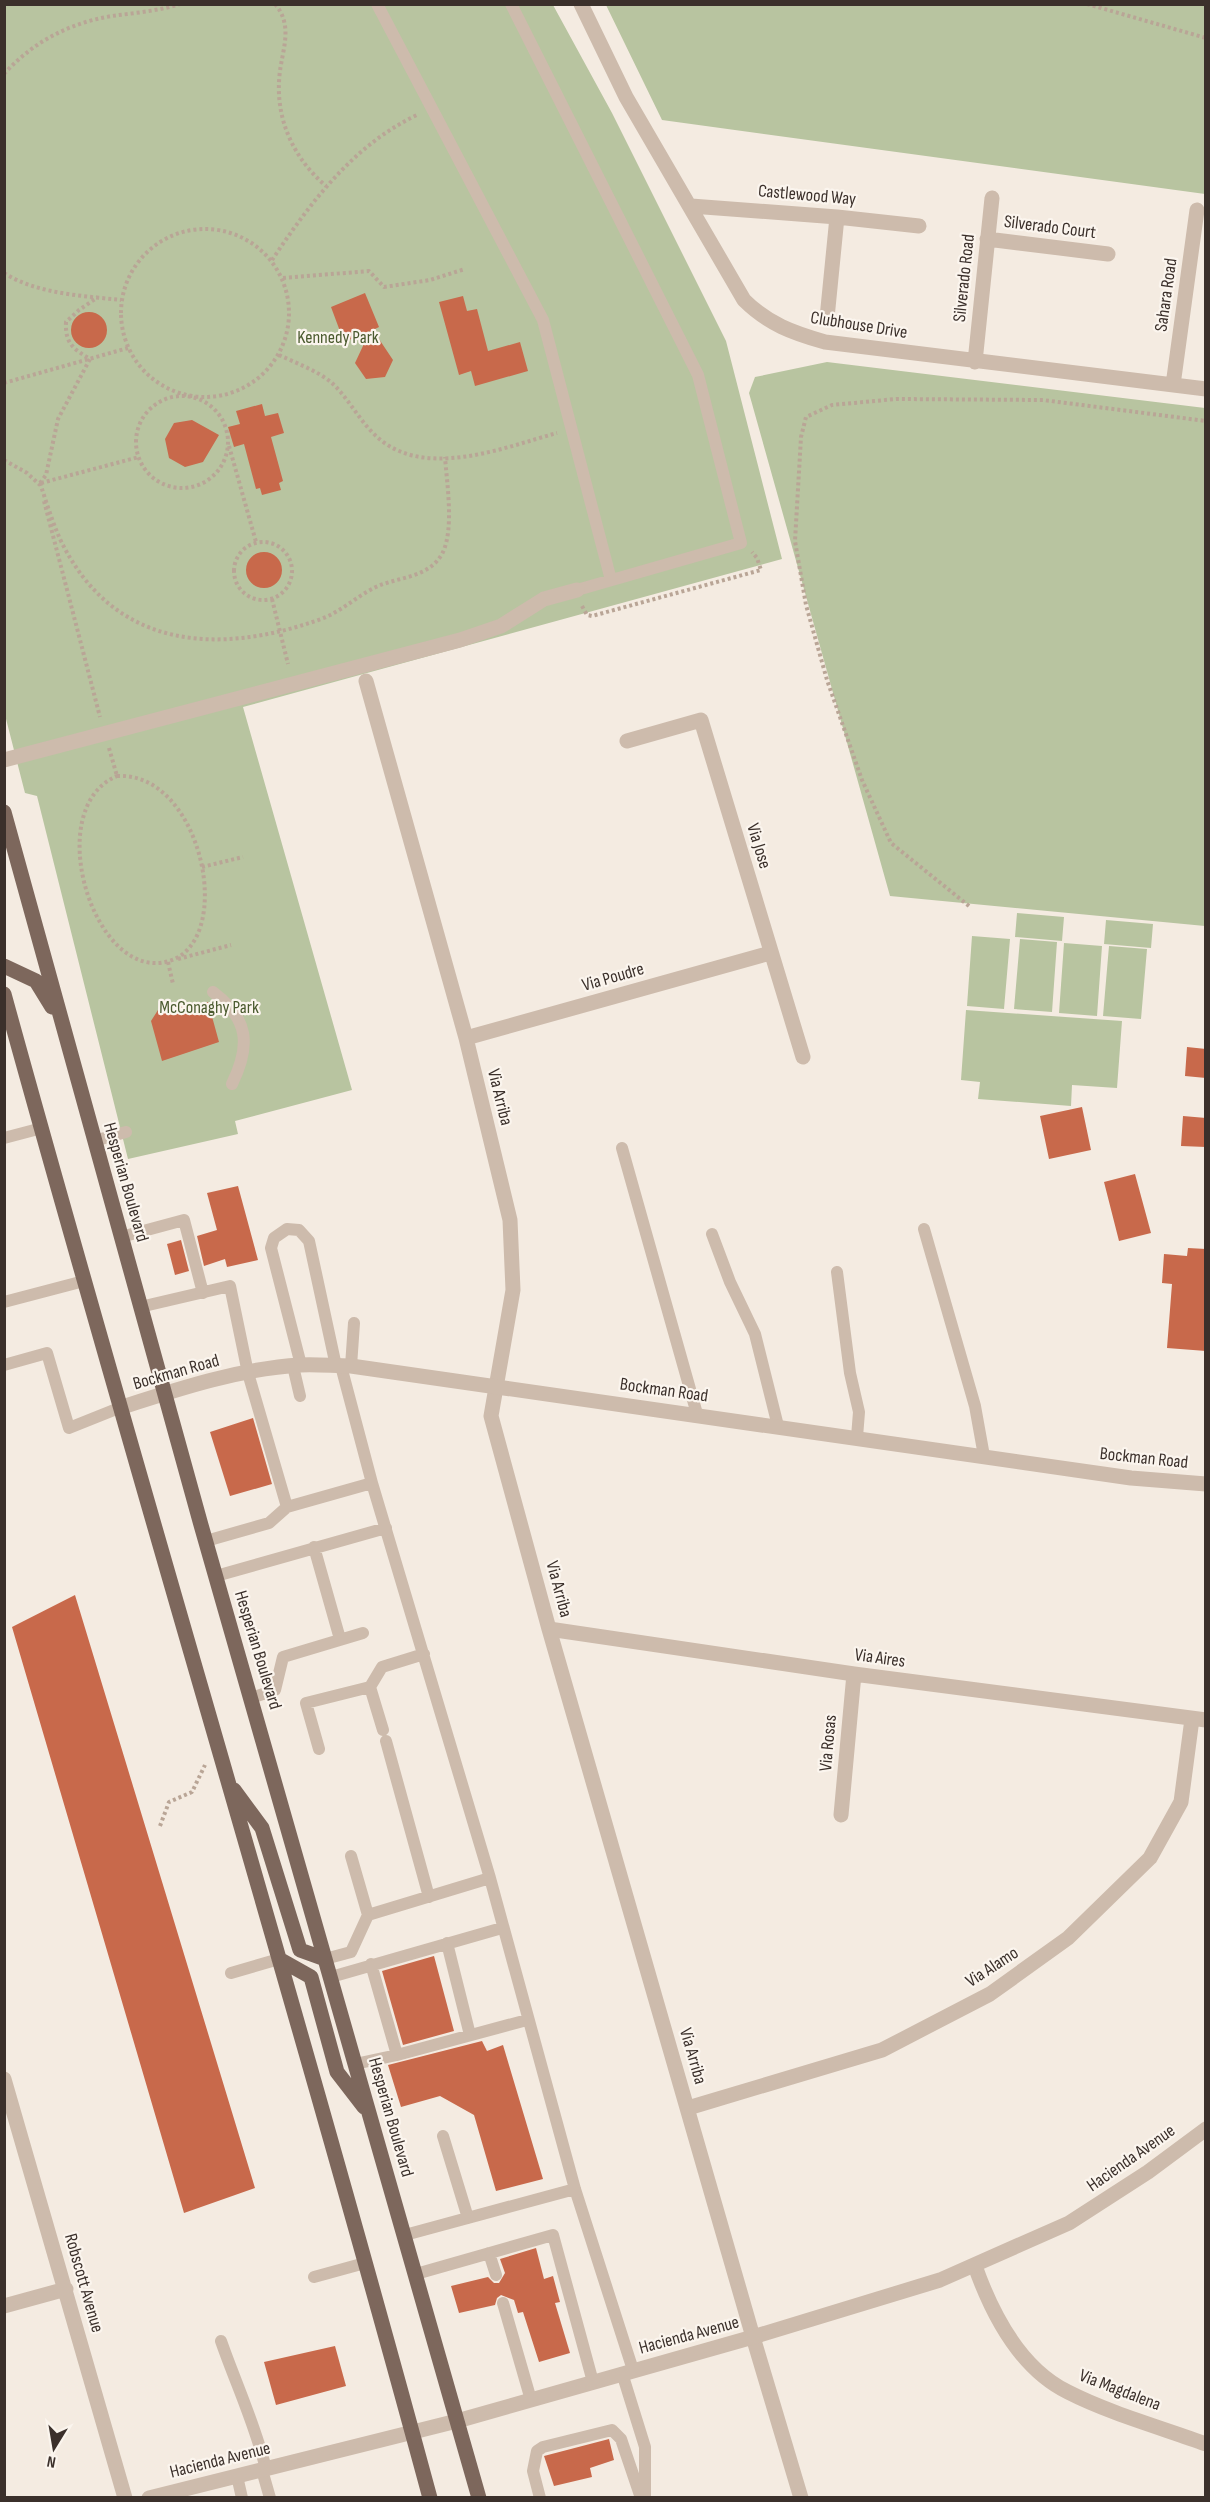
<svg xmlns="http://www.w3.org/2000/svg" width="1210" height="2502" font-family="'Sofia Sans Condensed',sans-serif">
<rect width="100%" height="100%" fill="#f4ebe1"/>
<path fill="#b8c4a0" d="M4 5H553L612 113 726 341 782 559 243 707 352 1090 235 1121 238 1134 128 1159 37 796 25 793 5 715Z
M606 5H1205V194L662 120Z
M827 362 1205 408V926L890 896 749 393 755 377Z
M1017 913 1064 917 1062 941 1015 937Z
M1106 920 1153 924 1151 948 1104 944Z
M972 936 1010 939 1004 1009 967 1006Z
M1020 939 1057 942 1052 1012 1014 1009Z
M1064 943 1102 946 1097 1016 1059 1013Z
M1109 946 1147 949 1141 1019 1103 1016Z
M966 1010 1122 1021 1117 1088 1072 1085 1071 1106 978 1099 980 1082 961 1080Z"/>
<path fill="#c8694b" d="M365 293 379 327 373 330 393 360 385 377 366 379 355 363 370 331 344 342 331 307Z
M463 296 467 311 477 309 488 351 520 342 528 371 475 386 471 371 459 375 439 302Z
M71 330a18 18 0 1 1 36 0a18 18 0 1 1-36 0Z
M262 404 265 416 278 413 284 433 271 437 283 481 279 483 281 490 262 495 260 488 256 489 244 444 234 447 228 427 240 424 236 411Z
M192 420 219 435 203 462 185 467 169 458 165 439 174 423Z
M246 570a18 18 0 1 1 36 0a18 18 0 1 1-36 0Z
M208 1002 219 1042 162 1061 151 1021 158 1010Z
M1187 1047 1206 1049V1078L1185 1076Z
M1082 1107 1091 1150 1049 1159 1040 1116Z
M1183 1116 1206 1118V1147L1181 1146Z
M1135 1174 1151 1233 1119 1241 1104 1182Z
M238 1186 258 1260 227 1267 225 1259 204 1266 197 1236 217 1230 207 1193Z
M181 1240 189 1271 175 1275 167 1244Z
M1188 1248 1206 1249V1351L1167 1348 1172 1284 1162 1283 1164 1254 1187 1256Z
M253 1418 272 1484 230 1496 210 1432Z
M75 1595 255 2188 184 2213 12 1627Z
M434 1956 454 2031 403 2045 382 1971Z
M482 2041 487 2051 503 2045 543 2179 496 2191 474 2115 440 2096 401 2107 388 2065Z
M536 2248 544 2279 553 2276 560 2302 555 2303 570 2353 539 2362 523 2312 518 2313 514 2300 501 2295 497 2298 495 2305 459 2313 451 2286 488 2277 494 2283H499L505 2273 500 2259Z
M335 2346 346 2386 276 2405 264 2362Z
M609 2439 614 2460 590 2468 592 2477 554 2486 544 2456Z"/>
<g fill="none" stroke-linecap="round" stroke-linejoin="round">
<path stroke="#b9a596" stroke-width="4" stroke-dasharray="3 3" stroke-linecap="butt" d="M275 4C293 25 283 48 280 71 274 116 292 157 326 186
M1087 4 1206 38
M4 74C33 42 69 23 112 16 134 13 158 11 180 4
M121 313a84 84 0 1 1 168 0a84 84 0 1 1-168 0Z
M272 260C311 202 354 144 419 114
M4 273C37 294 84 296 121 300
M283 278 369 271 384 287 430 280 465 269
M279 355C296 363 318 371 332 383 348 398 358 418 373 433 420 482 502 448 557 433
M4 383 128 348
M136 442a46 46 0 1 1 92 0a46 46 0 1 1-92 0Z
M229 446 256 542
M4 460 27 473 40 485
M40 483C46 501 52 521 60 539 113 650 218 656 321 619 340 612 355 598 372 589 395 576 429 580 443 552 454 528 447 484 445 457
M40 483 46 475 58 419 90 359C73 349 65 343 66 322L79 310 98 297
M41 483 139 457
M44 501 100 717
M234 571a29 29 0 1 1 58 0a29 29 0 1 1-58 0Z
M272 599 288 664
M582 606 587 615 592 616 761 570 757 558 752 552
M109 748 117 776
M117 776C202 771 237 941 169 961 94 984 40 808 117 776Z
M202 867 243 857
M969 906 891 843 862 780 827 680 806 605 795 541 801 437 806 417 832 405 896 399 1043 400 1206 421
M178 959 231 945
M168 962 173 984
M160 1826 169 1802 192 1792 205 1765"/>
<path stroke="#cdbbac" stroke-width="12" d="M377 4 543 320 611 580
M511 4 698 375 741 543 577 590
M213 992C249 1019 251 1045 232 1084
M4 1138 42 1128
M94 1141 126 1132
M622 1148 697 1414
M924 1229 975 1406 984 1456
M712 1234 730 1282 755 1334 778 1426
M121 1237 184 1220 203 1293
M837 1272 850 1373 859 1412 857 1437
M4 1302 84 1281
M140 1307 230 1286 248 1373 287 1507
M4 1365 47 1353 69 1428 119 1408
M301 1365 271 1248 274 1238 287 1229 299 1230 309 1241 336 1366
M293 1366 300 1396
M341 1366 372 1483 490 1878 575 2189 633 2370
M351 1366 354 1323
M206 1541 269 1523 287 1507 372 1483
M314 1547 340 1639
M216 1576 386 1528
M370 1687 382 1667 424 1654
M251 1698 275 1690 283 1657 363 1633
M386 1741 429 1897
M319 1749 306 1703 370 1687 383 1730
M351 1856 368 1915
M447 1943 470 2035
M325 1959 351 1952 368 1915 490 1878
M371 1964 397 2055 527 2020
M231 1973 279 1959
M331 1977 502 1928
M355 2064 397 2055
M443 2136 468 2218
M405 2235 575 2189
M489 2253 496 2275
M416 2274 553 2235 593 2382
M314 2277 365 2263
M503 2303 531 2400
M221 2341C236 2384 255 2424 266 2469
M622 2373 645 2447V2498
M262 2470 270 2498
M237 2476 242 2498
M540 2498 533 2471 537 2451 543 2447 612 2430 621 2439 641 2498"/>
<path stroke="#cdbbac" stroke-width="15" d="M581 4 626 97 744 300C768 324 793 333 825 342L1206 389
M691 206 837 217 919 226
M987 239 1108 254
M827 318 837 217
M975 362 992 198
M1173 385 1197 210
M366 681 466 1038 510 1220 513 1290 491 1416 549 1629 753 2337 801 2498
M627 741 701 720 803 1057
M4 760 460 640 501 626 544 599 577 590
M466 1038 770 953
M549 1629 854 1674 1206 1720
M841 1815 854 1674
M4 2079 125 2498
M688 2108 882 2050 990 1994 1068 1938 1150 1858 1181 1802 1192 1719
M975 2266C992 2314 1021 2369 1068 2392 1109 2413 1162 2428 1206 2444
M4 2306 66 2289"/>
<path stroke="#cdbbac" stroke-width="15" d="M119 1408C178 1389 238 1369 300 1365 317 1364 334 1366 351 1366L1131 1478 1206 1484
M149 2498 457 2421 753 2337 940 2280 1069 2223 1148 2172 1206 2129"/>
<path stroke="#7d675c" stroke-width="15" d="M4 812 201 1525 479 2498
M4 966 36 981 52 1007
M4 994C142 1496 294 1995 430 2498
M234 1790 262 1828 300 1950 325 1959
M279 1959 311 1977 337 2072 364 2107"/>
</g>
<g text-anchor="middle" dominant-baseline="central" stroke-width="4.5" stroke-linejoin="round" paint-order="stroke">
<g font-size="18" fill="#3b302b" stroke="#fbf5ee">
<text transform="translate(807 195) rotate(5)">Castlewood Way</text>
<text transform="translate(1050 227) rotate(7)">Silverado Court</text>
<text transform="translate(964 278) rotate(-84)">Silverado Road</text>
<text transform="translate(1166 295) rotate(-82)">Sahara Road</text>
<text transform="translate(859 325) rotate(9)">Clubhouse Drive</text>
<text transform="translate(759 846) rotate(73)">Via Jose</text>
<text transform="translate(613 977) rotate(-16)">Via Poudre</text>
<text transform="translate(500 1097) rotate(76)">Via Arriba</text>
<text transform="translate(126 1182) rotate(74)">Hesperian Boulevard</text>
<text transform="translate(176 1372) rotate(-16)">Bockman Road</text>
<text transform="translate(664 1390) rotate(8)">Bockman Road</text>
<text transform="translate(1144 1458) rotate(6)">Bockman Road</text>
<text transform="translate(559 1589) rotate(75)">Via Arriba</text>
<text transform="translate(258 1650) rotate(73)">Hesperian Boulevard</text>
<text transform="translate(880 1658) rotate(8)">Via Aires</text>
<text transform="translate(828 1743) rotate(-85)">Via Rosas</text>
<text transform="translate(992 1967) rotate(-33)">Via Alamo</text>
<text transform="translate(693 2056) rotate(74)">Via Arriba</text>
<text transform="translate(391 2117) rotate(74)">Hesperian Boulevard</text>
<text transform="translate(1131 2158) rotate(-35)">Hacienda Avenue</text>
<text transform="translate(84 2283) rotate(74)">Robscott Avenue</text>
<text transform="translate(689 2335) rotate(-15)">Hacienda Avenue</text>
<text transform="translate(1120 2390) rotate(21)">Via Magdalena</text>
<text transform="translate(220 2460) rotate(-14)">Hacienda Avenue</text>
</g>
<g font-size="18" fill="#4a5a2e" stroke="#fbf5ee">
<text x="338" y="337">Kennedy Park</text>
<text x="209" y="1007">McConaghy Park</text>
</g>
</g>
<rect width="1210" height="2502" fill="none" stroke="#3b302b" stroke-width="12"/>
<g transform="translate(54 2448) rotate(191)" stroke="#fbf5ee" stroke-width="4.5" paint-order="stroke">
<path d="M0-4.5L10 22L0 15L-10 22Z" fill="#3b302b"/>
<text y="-9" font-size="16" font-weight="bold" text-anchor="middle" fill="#3b302b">N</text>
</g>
</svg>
